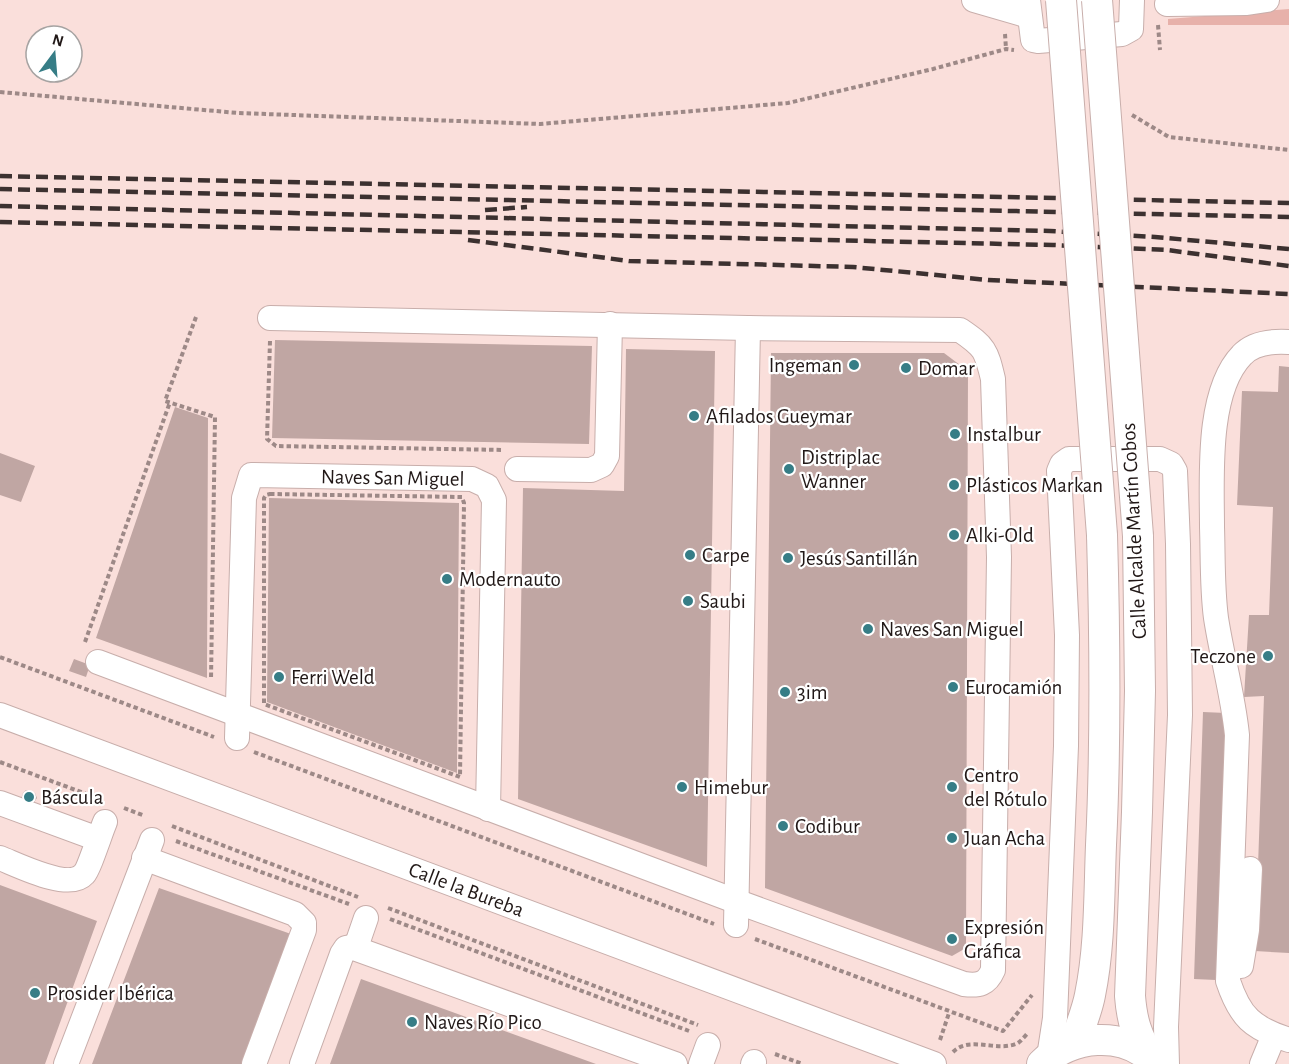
<svg xmlns="http://www.w3.org/2000/svg" width="1289" height="1064" font-family="'Alegreya Sans',sans-serif">
<rect width="100%" height="100%" fill="#fadfdb"/>
<path fill="#e7b1aa" d="M1289 9V25H1168V19Z"/>
<path fill="#c0a6a3" d="M275 340 592 346 589 444 272 438Z
M626 349 715 351 707 867 518 799 523 488 624 491Z
M771 353H944L968 371 966 948 952 956 765 888Z
M1279 366 1289 367V953L1255 951 1264 696 1244 697 1249 615H1269L1273 507 1237 505 1242 391 1278 392Z
M175 407 208 418 207 678 96 638Z
M0 453 35 466 21 502 0 495Z
M269 498 459 503 457 773 267 702Z
M74 659 90 665 86 677 69 671Z
M1203 712 1226 713 1216 980 1194 979Z
M26 790 35 793 37 798 33 804 21 799 23 793Z
M0 885 97 921 45 1064H0Z
M159 888 291 934 243 1064H92Z
M361 979 596 1064H330Z"/>
<g fill="none" stroke-linecap="round" stroke-linejoin="round">
<defs>
<g id="minor">
<path d="M974 0 1029 16"/>
<path d="M1028 0 1033 40 1038 41 1122 34 1131 29 1132 0"/>
<path d="M1079 0 1082 37"/>
<path d="M1167 4 1247 3 1267 0"/>
<path d="M1289 342C1273 341 1254 342 1242 355 1206 392 1212 478 1212 527 1213 557 1212 588 1216 618 1222 657 1233 695 1237 735L1228 981C1240 1017 1252 1028 1289 1040"/>
<path d="M517 469 591 470 602 465 607 456 610 324"/>
<path d="M98 662 738 902 964 984C979 986 987 984 993 970L999 557 993 379C986 350 985 347 960 330L748 328 270 318"/>
<path id="s1" d="M0 715 934 1064"/>
<path id="s2" d="M237 738 244 498 251 475 472 479 487 486 494 500 488 809"/>
<path d="M0 803 98 839"/>
<path d="M0 858C18 865 69 891 84 874 89 869 101 831 105 822"/>
<path d="M144 858 295 914 304 923V930L254 1064"/>
<path d="M736 925 748 328"/>
<path d="M356 947 366 918"/>
<path d="M1241 966 1247 930 1250 869"/>
<path d="M1049 1057 1055 1018 1066 746 1067 635 1059 471 1062 464 1069 459H1160L1171 464 1175 471 1178 544 1180 715 1166 1027 1167 1064"/>
<path d="M66 1064 152 840"/>
<path d="M302 1064 342 954 346 948 351 947 675 1064"/>
<path d="M701 1064 708 1045"/>
<path d="M753 1064 754 1062"/>
<path d="M1262 1064 1274 1035"/>
</g>
<path id="major" d="M1138 536 1140 691 1137 812 1130 996C1132 1022 1137 1036 1150 1058
M1075 1043C1080 1027 1087 1011 1090 995 1100 946 1099 895 1101 845 1106 742 1105 638 1102 535
M1042 1064C1070 1035 1124 1030 1153 1061"/>
</defs>
<use href="#minor" stroke="#c8aeab" stroke-width="26"/>
<use href="#major" stroke="#c8aeab" stroke-width="32"/>
<path stroke="#9d8987" stroke-width="4" stroke-dasharray="4.5 3" stroke-linecap="butt" d="M1158 25 1160 50
M1005 34 1006 49
M0 92 238 113 540 124 788 103 933 69 1006 49 1014 50
M1132 115 1169 137 1289 150
M196 317 165 401 215 417 211 680
M270 341 267 439 276 446 504 450
M270 494 462 497 464 503 460 777 264 704V498L266 495Z
M85 642 170 402
M0 657 214 737
M254 752 714 924
M0 762 100 799
M124 808 145 816
M172 826 358 897
M176 841 349 904
M388 908 698 1025
M390 919 689 1031
M755 939 1003 1031 1032 995
M940 1040 949 1013
M953 1052C970 1035 997 1053 1018 1043 1021 1041 1025 1036 1028 1033
M775 1054 803 1064"/>
<use href="#minor" stroke="#fff" stroke-width="24"/>
<use href="#major" stroke="#fff" stroke-width="30"/>
<path stroke="#3c3130" stroke-width="4.5" stroke-dasharray="12 6" stroke-linecap="butt" d="M0 176 1289 203
M0 189 1289 217
M0 206 1050 231 1155 237 1289 249
M485 210 527 207
M0 222 1053 245 1167 250 1289 266
M468 240 629 261 853 267 988 280 1289 294"/>
<defs>
<path id="major-bridge" d="M1061 0 1102 535
M1097 0 1138 536"/>
</defs>
<use href="#major-bridge" stroke="#c8aeab" stroke-width="32" stroke-linecap="butt"/>
<use href="#major-bridge" stroke="#fff" stroke-width="30"/>
</g>
<g fill="#367d86" stroke="#fff" stroke-width="2">
<circle cx="854" cy="365" r="6"/>
<circle cx="906" cy="368" r="6"/>
<circle cx="694" cy="416" r="6"/>
<circle cx="955" cy="434" r="6"/>
<circle cx="789" cy="469" r="6"/>
<circle cx="954" cy="485" r="6"/>
<circle cx="954" cy="535" r="6"/>
<circle cx="690" cy="555" r="6"/>
<circle cx="788" cy="558" r="6"/>
<circle cx="447" cy="579" r="6"/>
<circle cx="688" cy="601" r="6"/>
<circle cx="868" cy="629" r="6"/>
<circle cx="1268" cy="656" r="6"/>
<circle cx="279" cy="677" r="6"/>
<circle cx="953" cy="687" r="6"/>
<circle cx="785" cy="692" r="6"/>
<circle cx="682" cy="787" r="6"/>
<circle cx="952" cy="787" r="6"/>
<circle cx="29" cy="797" r="6"/>
<circle cx="783" cy="826" r="6"/>
<circle cx="952" cy="838" r="6"/>
<circle cx="952" cy="939" r="6"/>
<circle cx="35" cy="993" r="6"/>
<circle cx="412" cy="1022" r="6"/>
</g>
<g text-anchor="middle" dominant-baseline="central" stroke-width="4.5" stroke-linejoin="round" paint-order="stroke">
<g font-size="21" fill="#211817" stroke="#fff" text-anchor="start">
<text x="842" y="365" text-anchor="end">Ingeman</text>
<text x="918" y="368">Domar</text>
<text x="706" y="416">Afilados Gueymar</text>
<text x="967" y="434">Instalbur</text>
<text x="801" y="457">Distriplac<tspan x="801" dy="24">Wanner</tspan></text>
<text x="966" y="485">Plásticos Markan</text>
<text x="966" y="535">Alki-Old</text>
<text x="702" y="555">Carpe</text>
<text x="800" y="558">Jesús Santillán</text>
<text x="459" y="579">Modernauto</text>
<text x="700" y="601">Saubi</text>
<text x="880" y="629">Naves San Miguel</text>
<text x="1256" y="656" text-anchor="end">Teczone</text>
<text x="291" y="677">Ferri Weld</text>
<text x="965" y="687">Eurocamión</text>
<text x="797" y="692">3im</text>
<text x="964" y="775">Centro<tspan x="964" dy="24">del Rótulo</tspan></text>
<text x="694" y="787">Himebur</text>
<text x="41" y="797">Báscula</text>
<text x="795" y="826">Codibur</text>
<text x="964" y="838">Juan Acha</text>
<text x="964" y="927">Expresión<tspan x="964" dy="24">Gráfica</tspan></text>
<text x="47" y="993">Prosider Ibérica</text>
<text x="424" y="1022">Naves Río Pico</text>
</g>
<g font-size="21" fill="#211817" stroke="#fff">
<text stroke="none"><textPath href="#s2" startOffset="406">Naves San Miguel</textPath></text>
<text transform="translate(1134 531) rotate(-93)">Calle Alcalde Martín Cobos</text>
<text stroke="none"><textPath href="#s1" startOffset="498">Calle la Bureba</textPath></text>
</g>
</g>
<g transform="translate(54 54) rotate(16)"><circle r="28" fill="#ffffff" stroke="#a6a3a2" stroke-width="1.5"/>
<path d="M0-4.5L10 22L0 15L-10 22Z" fill="#367d86"/>
<text y="-9" font-size="16" font-weight="bold" text-anchor="middle" fill="#211817">N</text>
</g>
</svg>
